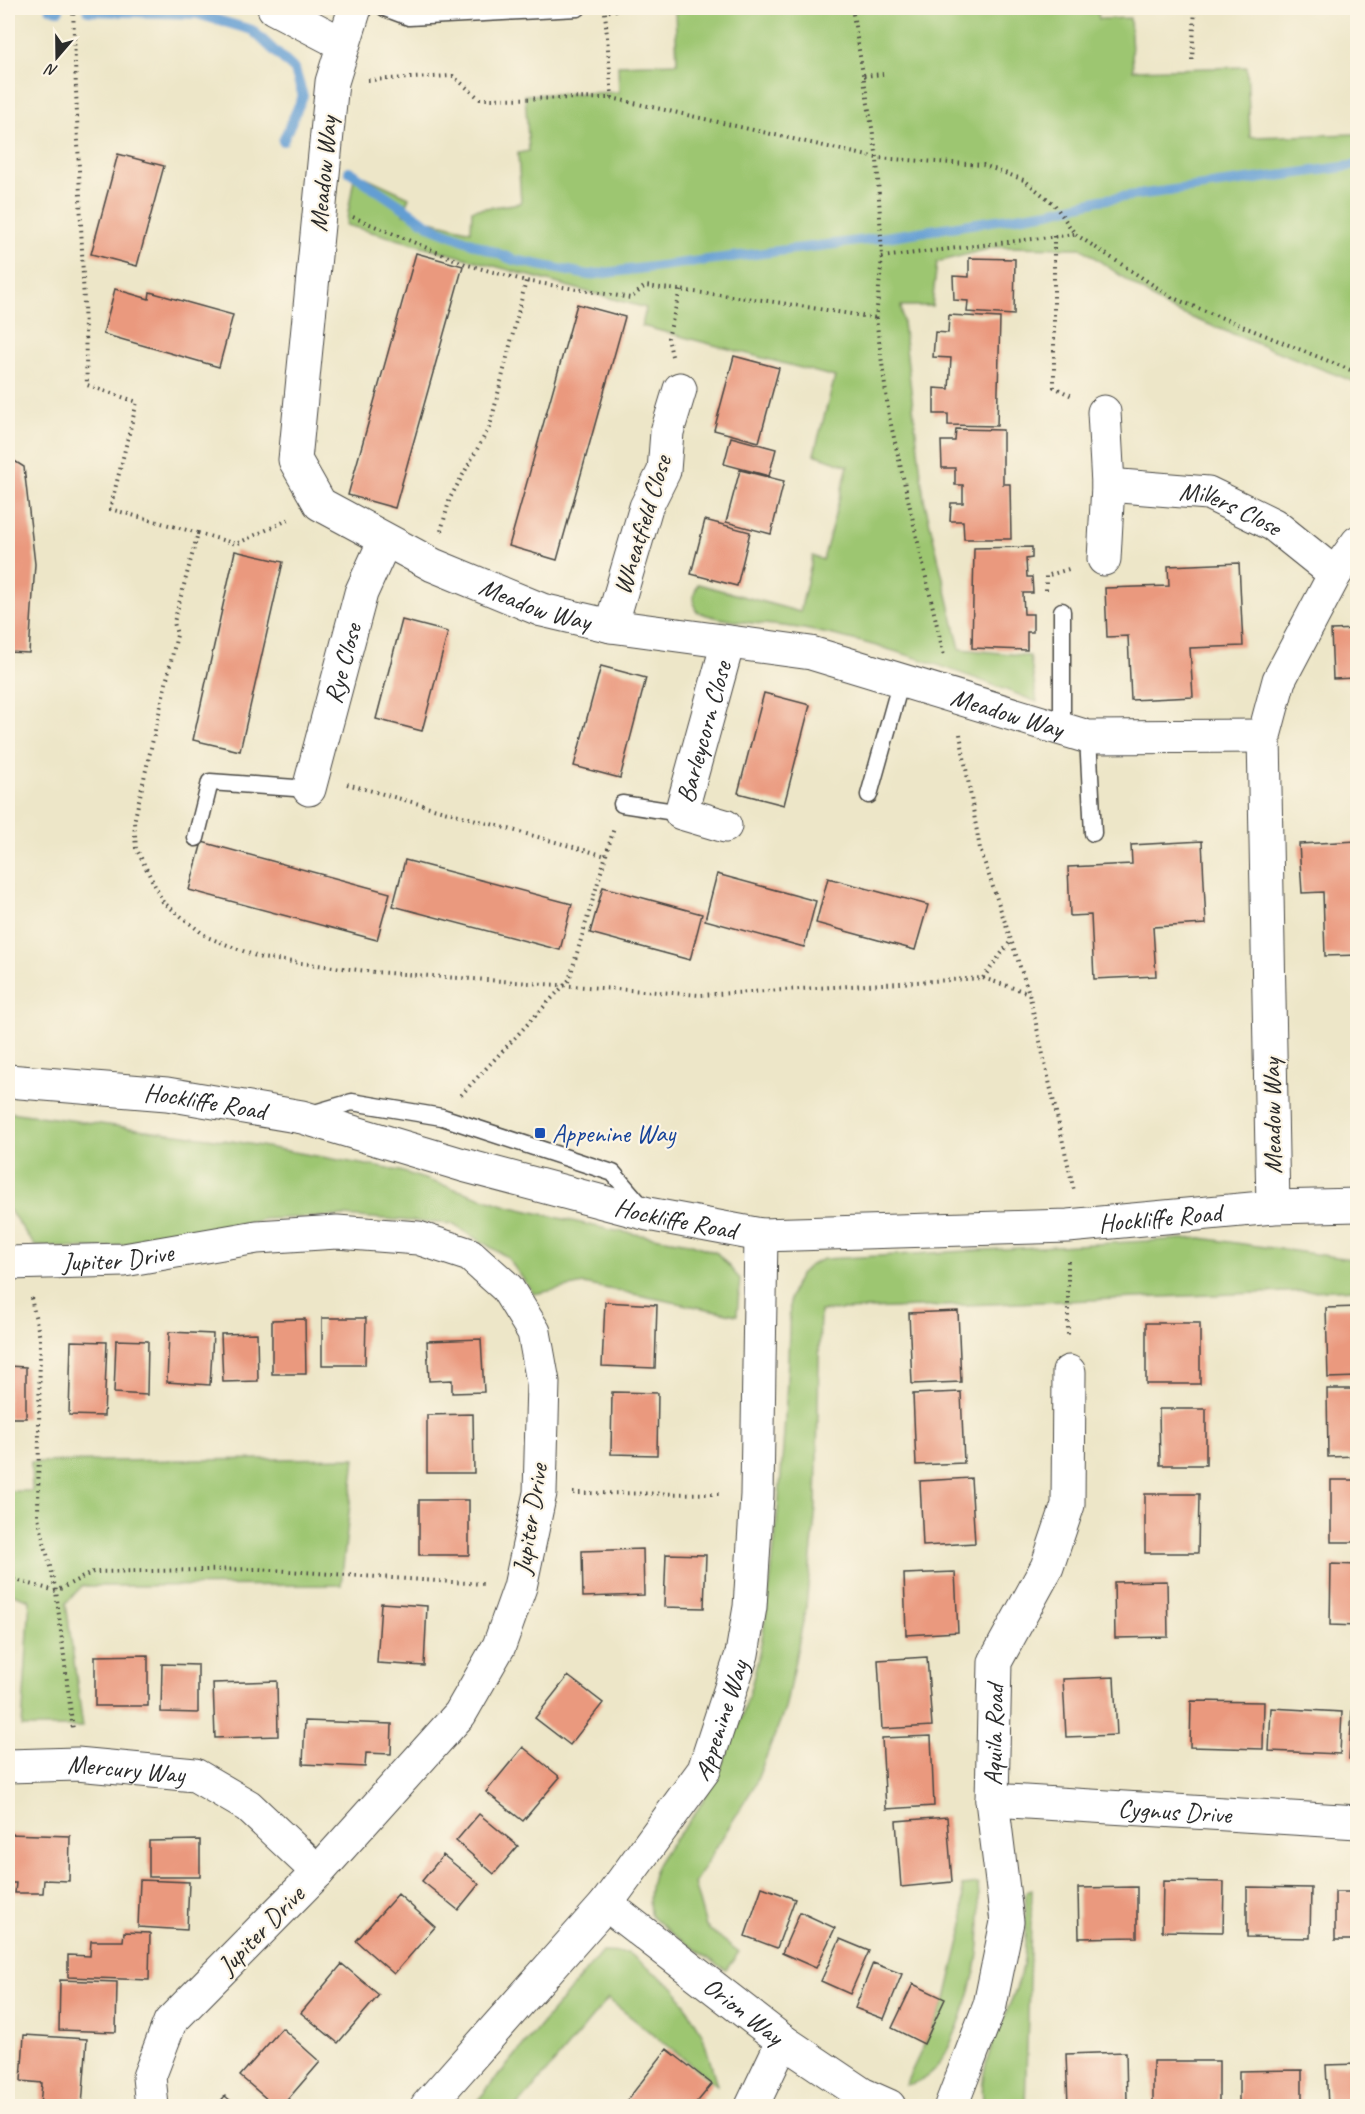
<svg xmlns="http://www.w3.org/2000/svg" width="1365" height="2114" font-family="Caveat,sans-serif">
<rect width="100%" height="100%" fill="#fcf5e5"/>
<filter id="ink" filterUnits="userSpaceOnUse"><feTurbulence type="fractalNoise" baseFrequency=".0167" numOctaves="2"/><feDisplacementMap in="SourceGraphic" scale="12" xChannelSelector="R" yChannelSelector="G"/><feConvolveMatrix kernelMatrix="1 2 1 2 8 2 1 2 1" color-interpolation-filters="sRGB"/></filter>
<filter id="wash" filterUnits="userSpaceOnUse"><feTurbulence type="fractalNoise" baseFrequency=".008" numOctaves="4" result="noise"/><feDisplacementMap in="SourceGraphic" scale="24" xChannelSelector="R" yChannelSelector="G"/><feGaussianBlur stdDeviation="1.35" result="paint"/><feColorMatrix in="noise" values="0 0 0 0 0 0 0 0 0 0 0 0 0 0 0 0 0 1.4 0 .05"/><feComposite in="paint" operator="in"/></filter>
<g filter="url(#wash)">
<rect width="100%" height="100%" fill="#ede6c8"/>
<path fill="#9dc671" stroke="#64784e" stroke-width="1.5" d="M675 8H1097L1099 19 1130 18 1133 70 1247 67 1250 137 1357 134V383L1167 308 1081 248 996 247 937 262 932 306H901L924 499 960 649 1030 656 1037 702C961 672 885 644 804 629 769 622 729 625 696 611L693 597 698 584 800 612 813 556 823 560 848 466 814 454 835 377 642 326 646 308 346 225 355 172 409 197 403 214 471 231 472 210 521 203 518 153 529 151 525 95 619 92 618 65 677 63Z
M8 1112 238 1142 400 1171 507 1206 611 1230 689 1243 717 1253 740 1279 737 1315 584 1284 534 1294 507 1257 452 1224 344 1216 264 1219 214 1232 97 1249 35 1246 8 1208Z
M1201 1238 1357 1260V1289L820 1311 816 1507 806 1607 785 1709 755 1785 694 1883 706 1927 739 1952 726 1970 671 1933 650 1914C644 1858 673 1849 699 1807 710 1790 720 1769 728 1751 760 1682 769 1603 776 1529 784 1452 788 1376 790 1298 797 1277 802 1266 824 1259Z
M355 1458 341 1585 82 1586 66 1603 83 1727H22L30 1600 8 1592V1491H32L31 1462Z
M978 1884C980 1907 981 1930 978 1954 974 1984 953 2054 930 2074 922 2081 915 2084 905 2085L946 1999 964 1924 962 1886Z
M1032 1890 1025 2106H984C974 2058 1013 2013 1023 1966 1027 1943 1025 1916 1026 1892Z
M602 1952 628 1953 675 1988 702 2033 717 2085 608 1999 518 2106H473Z"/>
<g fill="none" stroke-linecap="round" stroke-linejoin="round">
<path stroke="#649ed3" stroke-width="10" d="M50 8 59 10
M88 11 197 14 252 30 295 70 303 96 283 141
M349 171 432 227 514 260 589 275 866 240 1049 212 1100 200 1358 165"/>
</g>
<g id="blocks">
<path fill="#ea997e" d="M118 154 164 166 137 266 91 254Z
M416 253 463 266 395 508 348 495Z
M969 258 1015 259 1014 315 967 312 968 301 954 300 953 276 969 277Z
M115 289 149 299 150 292 233 315 219 367 103 334Z
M577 304 625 317 557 560 509 546Z
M949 315 1000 318 997 426 948 425V414H934V388L949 389 951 358 933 357 935 332 948 333Z
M734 356 779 368 759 442 714 430Z
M956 429 1003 430V484H1010L1011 539H964L963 521H950L951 503H963V485H955V468H942L941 441H955Z
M731 437 776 449 769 476 724 464Z
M8 457 24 467 35 564 29 653 8 652Z
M740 470 784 481 771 534 726 522Z
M705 520 750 532 737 586 691 574Z
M1032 547V558L1026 559 1027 577H1032L1033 593H1023L1024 614H1033V632H1027V650L972 648 974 548Z
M235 551 283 562 240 751 193 740Z
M1239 563 1243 646 1190 648 1193 697 1131 700 1128 636 1107 637 1105 588 1169 586 1168 566Z
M402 620 448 632 422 731 376 719Z
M1358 629V706H1356L1354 678 1333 679 1331 630Z
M601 666 646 678 620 778 574 766Z
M764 693 810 705 784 805 738 793Z
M1202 841 1206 924 1153 927 1156 976 1094 979 1091 915 1070 916 1068 867 1132 864 1131 845Z
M1358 841V955L1325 956 1323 892 1302 893 1299 844Z
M202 842 390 893 377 940 189 890Z
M405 860 572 904 560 950 393 906Z
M717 874 816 901 804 947 705 920Z
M828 878 928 905 915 950 816 923Z
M603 887 702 914 690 960 590 933Z
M605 1302 657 1305 655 1368 602 1366Z
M1358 1307V1377L1328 1378 1326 1308Z
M958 1311 961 1382 912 1384 909 1313Z
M322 1318H366L365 1365H322Z
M305 1319 306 1374H272V1320Z
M1146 1323H1200V1384H1146Z
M169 1332 213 1334 210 1385 167 1382Z
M257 1333 258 1381 223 1382 221 1334Z
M481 1339 484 1392 452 1393V1380L429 1381 427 1341Z
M116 1340 148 1341 147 1395 114 1393Z
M71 1341 107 1342 104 1416 69 1415Z
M8 1366 26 1367V1418H8Z
M1327 1389H1358V1456L1328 1457Z
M612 1392 658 1393 657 1455 611 1454Z
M961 1392 964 1463 916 1465 913 1394Z
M1159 1409H1206V1465H1160Z
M473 1414 474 1473H427V1415Z
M971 1478 975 1543 923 1546 920 1481Z
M1331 1480H1358V1542H1331Z
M1145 1494H1199L1198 1553H1145Z
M419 1500H469V1555H419Z
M643 1549 644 1595 583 1597 582 1551Z
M666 1554 706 1555 704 1608 664 1607Z
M1331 1564 1358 1565V1626L1330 1625Z
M955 1572 958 1632 906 1635 904 1574Z
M1167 1581 1168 1637 1115 1638 1114 1582Z
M381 1603 427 1606 424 1666 377 1663Z
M148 1655V1706H95V1656Z
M927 1657 932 1726 882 1729 878 1660Z
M162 1664 198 1665V1713L161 1712Z
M568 1676 603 1703 570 1745 535 1718Z
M1114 1677 1117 1735 1066 1737 1063 1679Z
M277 1681 278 1736 215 1738 213 1683Z
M1191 1701 1264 1702 1263 1749 1190 1747Z
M1271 1708 1342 1712 1340 1754 1269 1751Z
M1352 1711 1358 1712V1759H1349Z
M305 1721 392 1724 391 1754 366 1753 365 1767 303 1764Z
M931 1736 934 1806 886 1809 882 1738Z
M523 1747 560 1777 523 1821 486 1792Z
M479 1814 518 1846 494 1874 456 1841Z
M947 1817 952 1882 901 1887 896 1821Z
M8 1834 70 1836 69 1881 44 1880 43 1893H15L16 1883H8Z
M200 1840V1877H149V1841Z
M443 1855 479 1884 458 1910 422 1881Z
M140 1880 189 1882 187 1930 138 1927Z
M1163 1881 1224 1882 1223 1932 1162 1931Z
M762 1887 795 1899 777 1948 745 1936Z
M1137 1887V1937L1079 1938 1078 1888Z
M1247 1887 1311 1888 1310 1938 1247 1937Z
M1335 1892H1358V1940H1335Z
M398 1894 435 1927 394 1974 356 1941Z
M800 1912 835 1928 816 1968 782 1953Z
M124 1932 150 1933 149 1980 68 1977V1955L90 1956 91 1941H123Z
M840 1939 869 1951 850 1994 821 1981Z
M873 1963 902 1974 884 2019 855 2008Z
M342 1964 379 1995 338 2043 301 2013Z
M60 1980 117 1982 116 2032 59 2030Z
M913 1984 945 1999 924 2044 892 2028Z
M282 2028 320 2062 282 2106H275L240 2076Z
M24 2035 87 2039 82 2106H40L42 2083 21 2081Z
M667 2049 712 2084 694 2106H629L625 2103Z
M1126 2052 1127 2103 1068 2105 1066 2054Z
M1153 2061H1219V2106H1153Z
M1358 2064V2106H1328L1326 2065Z
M1302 2070V2106H1239V2071Z
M225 2096 237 2106H216Z"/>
</g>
</g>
<g filter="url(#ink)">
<use href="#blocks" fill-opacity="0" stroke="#484743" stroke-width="1.5"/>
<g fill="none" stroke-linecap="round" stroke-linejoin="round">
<defs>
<path id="service" d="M385 8 409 17 578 8
M1062 729V611
M1088 737 1093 833
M869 795 901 681
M622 804 681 813
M196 838 210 782 309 789
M311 1114 352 1102 442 1117 613 1173 644 1209"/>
<g id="minor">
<path d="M274 8 343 44"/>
<path id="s1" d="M355 8 332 82 295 460 320 504 433 565 542 610 611 626 811 653 1088 737 1264 736"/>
<path d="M1104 412 1108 485 1104 559"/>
<path id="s2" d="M1108 485 1208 493 1274 525 1335 574"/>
<path d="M611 626 646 507 664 471 667 432 680 389"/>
<path id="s3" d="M309 789 361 593 385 540"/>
<path id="s4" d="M725 826 681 813 728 642"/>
<path d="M1273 1207 1264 736 1279 680 1335 574 1358 542"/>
<path id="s5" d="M8 1263 124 1260 257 1237 337 1232 418 1238 470 1255 507 1288 534 1332 543 1382 540 1493 520 1587 499 1646 460 1714 318 1872 170 2022 149 2077 152 2106"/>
<path id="s6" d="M8 1766 77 1764 195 1775 248 1806 318 1872"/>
<path id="s7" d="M992 1800 1358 1822"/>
<path id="s8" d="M606 1904 783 2041 862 2094 889 2106"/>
<path d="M752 2106 783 2041"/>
<path id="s9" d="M951 2106 990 2005 1007 1922 992 1800 995 1662 1047 1567 1068 1505 1069 1372"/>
</g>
<g id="tertiary">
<path id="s10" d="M427 2106 606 1904 704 1770 742 1654 750 1607 757 1495 761 1235"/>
</g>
<g id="primary">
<path id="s11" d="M8 1081 167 1094 302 1117 463 1165 648 1214 761 1235 1068 1226 1273 1207 1358 1205"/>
</g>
</defs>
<use href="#service" stroke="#484743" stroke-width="19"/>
<use href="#minor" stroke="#484743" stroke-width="35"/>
<use href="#tertiary" stroke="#484743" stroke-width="35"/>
<use href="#primary" stroke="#484743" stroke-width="35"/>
<path stroke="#484743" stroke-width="4" stroke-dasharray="1.5 4.5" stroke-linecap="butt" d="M73 8 87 385 137 402 110 509 198 533 174 622 177 635 134 822 136 848 163 902 207 937 261 958 374 972 700 995 983 978 1029 993
M852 8 877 158 882 257 876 318 889 416 944 656
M1192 60 1195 8
M864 76 883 74
M368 80 453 76 480 99 612 98 877 158 983 165 1024 180 1054 204 1075 234 1173 298 1358 373
M612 98 605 12 627 8
M353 217 468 265 526 281 631 298 645 286 762 300 876 318
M1054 236V387L1074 397
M882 257 1075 234
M672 356 668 338 680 290
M441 531 450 498 490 426 526 281
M198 533 236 544 290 519
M1046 590V576L1072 568
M960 734 980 849 1029 993 1074 1191
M347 784 606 856
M983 978 1010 942
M461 1095 569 980 614 828
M1068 1261V1338
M31 1298 40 1338 38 1517 56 1591 73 1730
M573 1493 722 1494
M8 1578 56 1591 93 1572 257 1569 483 1584"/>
<use href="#service" stroke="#fff" stroke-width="16"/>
<use href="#minor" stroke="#fff" stroke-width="33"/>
<use href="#tertiary" stroke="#fff" stroke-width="33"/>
<use href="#primary" stroke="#fff" stroke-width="33"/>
</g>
</g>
<rect fill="#1a4fb4" stroke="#fcf5e5" stroke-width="2" x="534" y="1127" width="12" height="12" rx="3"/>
<g text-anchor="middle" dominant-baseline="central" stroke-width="4.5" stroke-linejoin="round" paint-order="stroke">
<g font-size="26" fill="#2b2b2b" stroke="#fcf5e5">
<text transform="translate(323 174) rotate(-85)">Meadow Way</text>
<text stroke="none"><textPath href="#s2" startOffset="126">Millers Close</textPath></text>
<text transform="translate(642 525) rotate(-73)">Wheatfield Close</text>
<text stroke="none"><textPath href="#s1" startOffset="746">Meadow Way</textPath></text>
<text stroke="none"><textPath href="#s3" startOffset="130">Rye Close</textPath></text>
<text stroke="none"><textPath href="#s1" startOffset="1232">Meadow Way</textPath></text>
<text stroke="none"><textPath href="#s4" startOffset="130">Barleycorn Close</textPath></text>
<text stroke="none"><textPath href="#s11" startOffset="198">Hockliffe Road</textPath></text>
<text transform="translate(1272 1116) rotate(-91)">Meadow Way</text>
<text stroke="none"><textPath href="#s11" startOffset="1170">Hockliffe Road</textPath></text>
<text stroke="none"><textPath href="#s11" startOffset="684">Hockliffe Road</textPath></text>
<text stroke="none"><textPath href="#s5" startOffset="110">Jupiter Drive</textPath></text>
<text transform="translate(530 1519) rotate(-81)">Jupiter Drive</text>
<text stroke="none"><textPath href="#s10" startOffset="489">Appenine Way</textPath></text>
<text stroke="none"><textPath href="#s9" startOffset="381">Aquila Road</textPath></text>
<text stroke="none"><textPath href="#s6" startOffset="118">Mercury Way</textPath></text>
<text stroke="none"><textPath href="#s7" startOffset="183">Cygnus Drive</textPath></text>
<text transform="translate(261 1930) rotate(-46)">Jupiter Drive</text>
<text stroke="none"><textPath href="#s8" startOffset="174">Orion Way</textPath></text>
</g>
<g font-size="26" fill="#164399" stroke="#fcf5e5" text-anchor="start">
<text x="552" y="1133">Appenine Way</text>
</g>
</g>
<rect width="1365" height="2114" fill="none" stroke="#fcf5e5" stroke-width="30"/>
<g transform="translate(57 57) rotate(200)" stroke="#fcf5e5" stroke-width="4.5" paint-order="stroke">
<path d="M0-4.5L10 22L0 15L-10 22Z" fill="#2b2b2b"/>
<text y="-9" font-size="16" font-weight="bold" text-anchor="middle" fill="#2b2b2b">N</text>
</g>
</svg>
